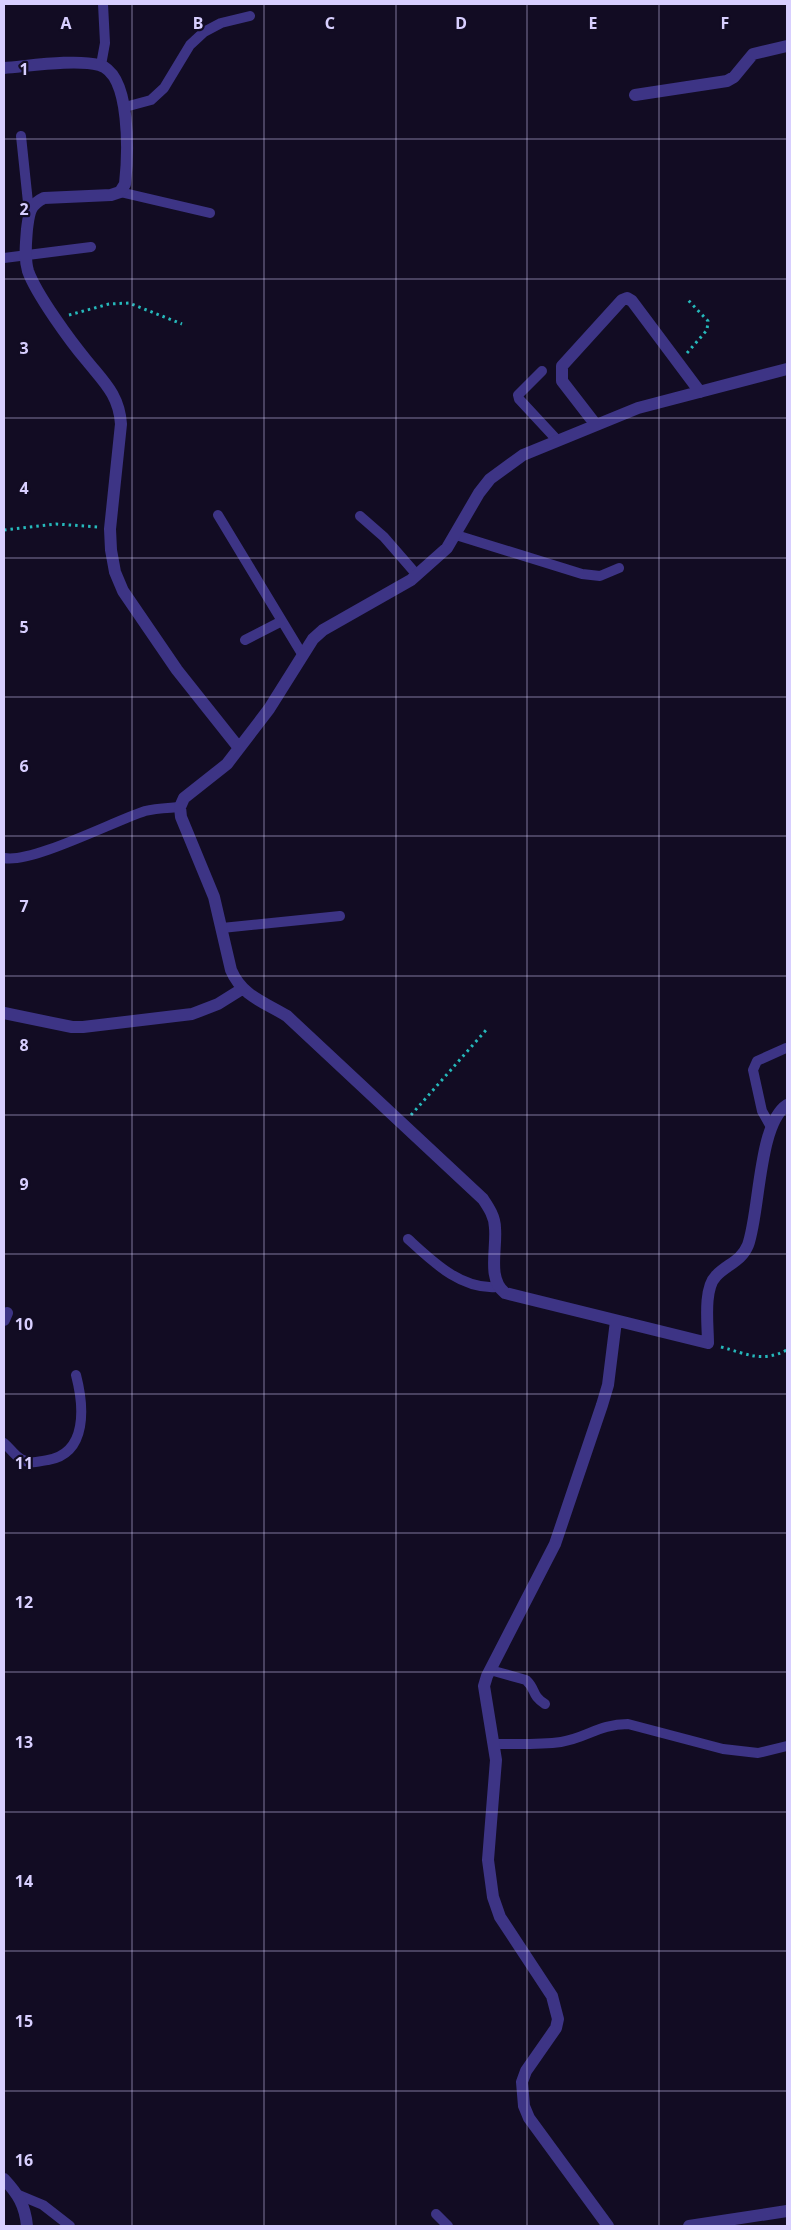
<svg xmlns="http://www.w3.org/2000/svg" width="791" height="2230" font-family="'Noto Sans',sans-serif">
<rect width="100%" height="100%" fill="#120c23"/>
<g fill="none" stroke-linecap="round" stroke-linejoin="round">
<path stroke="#26b9bb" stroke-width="3" stroke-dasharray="2.5 4" stroke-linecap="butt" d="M69 315 109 304 129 303 182 324
M687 353 707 330 708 321 688 300
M4 530 56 524 98 527
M411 1115 487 1029
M721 1347C748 1354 761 1363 787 1350"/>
<path stroke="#3d3485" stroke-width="10" d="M101 65 105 43 103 4
M125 107 151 100 164 88 190 45 204 32 221 23 250 16
M21 136 29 212
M120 192 210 213
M4 258 91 247
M542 371 518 395 519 399 558 441
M218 515 302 654
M360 516 384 537 417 575
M456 535 582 574 600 576 619 568
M245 640 282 621
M4 858C31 864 114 821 145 811 156 808 169 808 180 807
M222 928 340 916
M771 1127 762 1111 753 1070 757 1061 786 1048
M408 1239C432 1261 461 1290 497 1287
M4 1443C10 1448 14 1455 21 1459 29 1464 38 1462 48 1460 88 1453 84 1406 76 1375
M490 1670 526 1680C536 1689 531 1695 545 1704
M495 1744C516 1744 539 1745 561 1742 587 1738 599 1724 628 1724L723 1749 758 1753 787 1746
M19 2195 43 2205 70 2226
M436 2214 448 2226"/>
<path stroke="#3d3485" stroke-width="12" d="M4 68C30 66 75 59 99 65 132 74 128 157 125 184L120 192 111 195 44 198C29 205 29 214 27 229 26 243 24 257 28 271 36 294 71 342 87 361 104 382 119 395 121 424L110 529 111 550 115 572 123 591 177 670 239 748
M635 95 727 81 734 77 753 54 787 46
M787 369 638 408 523 455 490 479 479 493 447 548 411 580 323 630 313 639 269 709 227 764 184 798 180 807 181 817 214 897 231 970C242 996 264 1002 287 1016L483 1199C489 1208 495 1217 495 1228 497 1249 487 1279 505 1293L708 1343C708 1326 703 1289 716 1276 727 1264 741 1262 748 1245 760 1212 758 1124 787 1105
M596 425 562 381V366L622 300 627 298 632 301 700 392
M4 1013 72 1027H83L192 1014 218 1004 242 989
M4 1320 7 1313
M4 2179C18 2194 25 2205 27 2226
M608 2226 529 2118 524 2106 522 2082 526 2071 556 2028 558 2019 552 1996 500 1917 493 1897 488 1860 496 1760 484 1686 487 1676 555 1544 602 1405 608 1385 616 1321
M689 2226 787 2211"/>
</g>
<path fill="none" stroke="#d8cfff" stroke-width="1" stroke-opacity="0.55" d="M132 4V2226M264 4V2226M396 4V2226M527 4V2226M659 4V2226M4 139H787M4 279H787M4 418H787M4 558H787M4 697H787M4 836H787M4 976H787M4 1115H787M4 1254H787M4 1394H787M4 1533H787M4 1672H787M4 1812H787M4 1951H787M4 2091H787"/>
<g font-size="16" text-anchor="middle" font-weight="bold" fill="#d8cfff" stroke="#120c23" stroke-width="4.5" stroke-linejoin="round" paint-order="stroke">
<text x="66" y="29">A</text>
<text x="198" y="29">B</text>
<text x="330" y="29">C</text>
<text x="461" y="29">D</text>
<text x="593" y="29">E</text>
<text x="725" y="29">F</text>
<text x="24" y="75">1</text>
<text x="24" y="215">2</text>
<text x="24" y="354">3</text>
<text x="24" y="494">4</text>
<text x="24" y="633">5</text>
<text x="24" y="772">6</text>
<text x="24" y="912">7</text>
<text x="24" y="1051">8</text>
<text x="24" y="1190">9</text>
<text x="24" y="1330">10</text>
<text x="24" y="1469">11</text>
<text x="24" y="1608">12</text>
<text x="24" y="1748">13</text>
<text x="24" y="1887">14</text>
<text x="24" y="2027">15</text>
<text x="24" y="2166">16</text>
</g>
<rect width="791" height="2230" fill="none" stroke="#d8cfff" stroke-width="10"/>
</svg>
